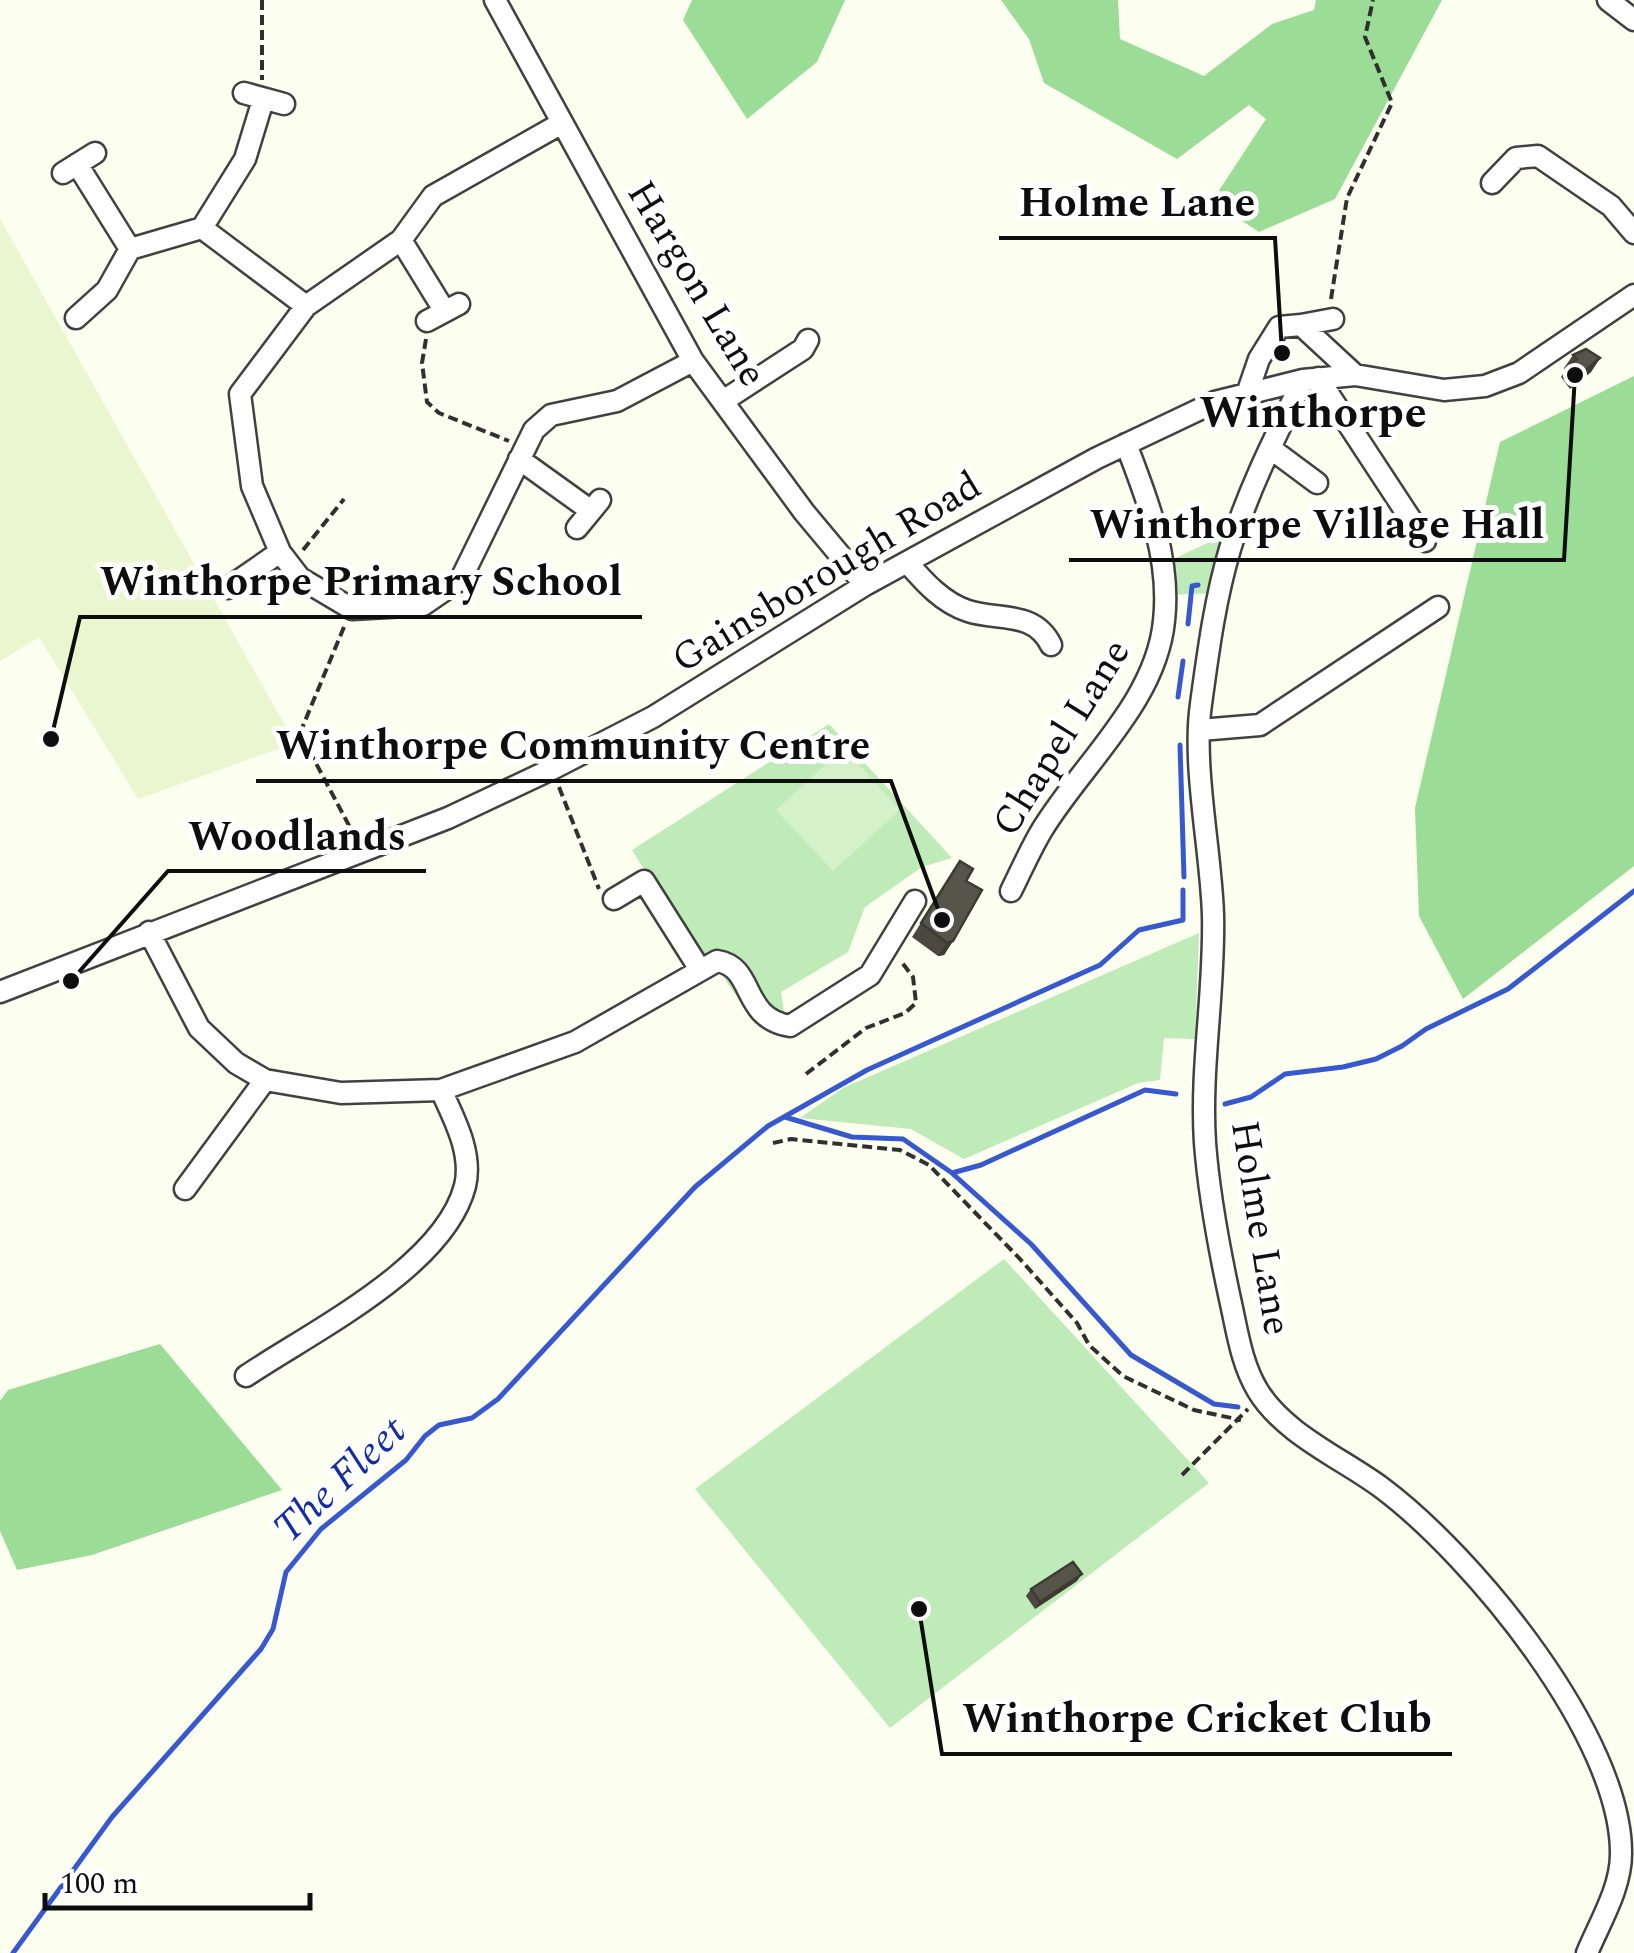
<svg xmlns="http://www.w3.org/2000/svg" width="1634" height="1953" font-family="Spectral,serif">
<rect width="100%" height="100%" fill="#fcfff0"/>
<path fill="#eaf6cf" d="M0 219 295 743 138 799 39 637 0 661Z"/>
<path fill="#bfebb8" d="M1237 529 1220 593 1165 595 1163 564Z
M829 724 952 858 922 867 865 907 848 952 781 992 784 1012 755 1024 718 969 709 973 632 850Z
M1199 933 1195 1039 1164 1038 1160 1080 1138 1083 964 1159 911 1129 800 1118 843 1088Z
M1004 1259 1209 1483 890 1728 695 1489Z"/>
<path fill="#9bdc97" d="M692 0H845L817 62 747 119 683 20Z
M1001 0H1118L1120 39 1204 76 1272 24 1314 10 1316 0H1442L1335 199 1259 232 1212 201 1266 119 1249 105 1177 159 1044 83 1029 39Z
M1634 376V866L1463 999 1419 916 1415 808 1500 442Z
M160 1344 282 1490 92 1555 17 1570 0 1531V1401L8 1390Z"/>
<path fill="#d5f1ca" d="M844 748 900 810 833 871 776 810Z"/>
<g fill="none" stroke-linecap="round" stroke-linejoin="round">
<path stroke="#3858d0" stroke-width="5" d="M1188 624 1192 586 1198 585
M1178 697 1183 661
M1180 745 1184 877
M1225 1104 1251 1097 1285 1074 1343 1067 1376 1059 1402 1046 1426 1029 1508 989 1634 891
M785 1117 852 1137 903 1139 952 1173 981 1165 1145 1090 1176 1094
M953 1174 1031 1244 1131 1355 1214 1404 1238 1407
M13 1953 112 1817 261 1649 273 1629 286 1572 321 1529 406 1460 425 1436 439 1425 472 1418 498 1399 695 1187 768 1126 867 1070 1100 965 1139 930 1183 920V890"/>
<defs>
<path id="minor" d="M495 0 693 361 804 512 865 585
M1608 0 1634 20
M244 93 284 104
M562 123 433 196 401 240 306 306 240 394 252 486 280 552 300 578 352 609 423 605 461 579 534 430 551 415 617 401 693 361
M77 164 130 249
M63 173 95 153
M1492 183 1516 158 1538 156 1611 206 1634 233
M202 228 245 159 263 100
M401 240 444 310
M76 318 107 290 130 249 202 228 306 306
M427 321 459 304
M1301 325 1333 319
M1318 378 1425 541
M1303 380C1276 435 1248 490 1230 549 1215 599 1208 653 1201 704 1192 766 1211 850 1213 915 1215 990 1200 1068 1205 1143 1209 1195 1219 1248 1230 1299 1237 1330 1241 1363 1258 1391 1284 1434 1343 1459 1382 1488 1473 1556 1622 1737 1621 1854 1621 1888 1600 1922 1587 1953
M1247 394 1259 359 1279 327 1301 325 1355 375
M723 401 803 349 808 340
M1270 448 1317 483
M519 459 590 510
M577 528 600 500
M907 562C924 582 943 603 968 611 998 621 1034 610 1051 645
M228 588 280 552
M1200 730 1260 725 1438 607
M1011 891C1021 871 1030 850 1042 830 1082 764 1156 702 1164 621 1171 559 1148 501 1126 444
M614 899 644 881 699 968
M149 932 199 1028 236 1063 265 1080 341 1093 441 1090 575 1042 717 961C756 967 740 1018 790 1026L870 975 915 901
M0 992 448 818 552 769 653 717 865 585 1097 458 1215 402 1303 380 1355 375 1444 390 1485 386 1519 373 1634 295
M185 1189 265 1080
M246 1376C313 1331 444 1267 465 1186 473 1153 454 1119 441 1090"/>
</defs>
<use href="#minor" stroke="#414141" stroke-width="25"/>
<path stroke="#303030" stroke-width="4" stroke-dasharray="10 5" stroke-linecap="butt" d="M262 0V80
M1331 299 1347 198 1392 103 1365 37 1373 0
M426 339 422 363 427 402 439 413 509 441
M303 550 344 499
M344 627 300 733 354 835
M559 787 599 889
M806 1074 866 1028 905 1013 916 1003 913 977 900 960
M773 1143 791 1139 900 1150 929 1165 1020 1259 1077 1323 1089 1345 1123 1376 1194 1410 1241 1420
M1182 1475 1248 1409"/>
<use href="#minor" stroke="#fff" stroke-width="20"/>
</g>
<path fill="#4b4840" d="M1573 355 1600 358 1591 372 1570 389 1561 377 1565 371 1564 368Z
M960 861 966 881 953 941 944 955 938 956 912 937Z
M1077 1581 1035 1609 1026 1596 1031 1589Z"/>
<path fill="#3d3b34" d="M1600 358 1591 372 1570 389 1580 375Z
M953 941 944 955 938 956 947 943Z
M1082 1574 1077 1581 1035 1609 1040 1602Z"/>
<path fill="#57544a" stroke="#3d3b34" stroke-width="2.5" d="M1586 349 1600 358 1580 375 1570 364 1577 359 1573 355Z
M960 861 973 869 966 881 982 890 953 941 947 943 921 923Z
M1073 1562 1082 1574 1040 1602 1031 1589Z"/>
<g text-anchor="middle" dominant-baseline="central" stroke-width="10" stroke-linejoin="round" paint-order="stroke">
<g font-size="40" fill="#0e0e0e" stroke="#fff">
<text transform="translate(696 284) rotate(59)">Hargon Lane</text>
<text transform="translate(827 573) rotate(-31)">Gainsborough Road</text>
<text transform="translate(1062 738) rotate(-58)">Chapel Lane</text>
<text transform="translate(1260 1228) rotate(81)">Holme Lane</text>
</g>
<g font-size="42" font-style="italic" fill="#142da4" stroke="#fff">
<text transform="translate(340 1480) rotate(-43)">The Fleet</text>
</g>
<g font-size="45" font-weight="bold" fill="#0e0e0e" stroke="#fff">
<text x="1313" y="413">Winthorpe</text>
</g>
</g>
<path fill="none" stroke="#0e0e0e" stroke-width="4" d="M1282 353L1275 238H999M1575 375L1564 560H1069M51 739L80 617H642M942 920L891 781H256M71 981L168 871H426M919 1609L942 1754H1452"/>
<g fill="#0e0e0e" stroke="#fff" stroke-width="4">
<circle cx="1282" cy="353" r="10"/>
<circle cx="1575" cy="375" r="10"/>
<circle cx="51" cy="739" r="10"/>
<circle cx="942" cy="920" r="10"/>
<circle cx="71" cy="981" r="10"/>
<circle cx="919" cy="1609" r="10"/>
</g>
<g font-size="42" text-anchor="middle" font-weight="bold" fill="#0e0e0e" stroke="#fff" stroke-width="10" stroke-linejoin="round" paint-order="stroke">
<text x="1137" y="216">Holme Lane</text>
<text x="1317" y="538">Winthorpe Village Hall</text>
<text x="361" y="595">Winthorpe Primary School</text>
<text x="573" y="759">Winthorpe Community Centre</text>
<text x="297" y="850">Woodlands</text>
<text x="1197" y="1732">Winthorpe Cricket Club</text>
</g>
<path d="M45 1893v15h265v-15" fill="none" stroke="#0e0e0e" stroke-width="5"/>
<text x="60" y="1893" font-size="30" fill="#0e0e0e" stroke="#ffffff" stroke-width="8" paint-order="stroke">100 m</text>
</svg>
